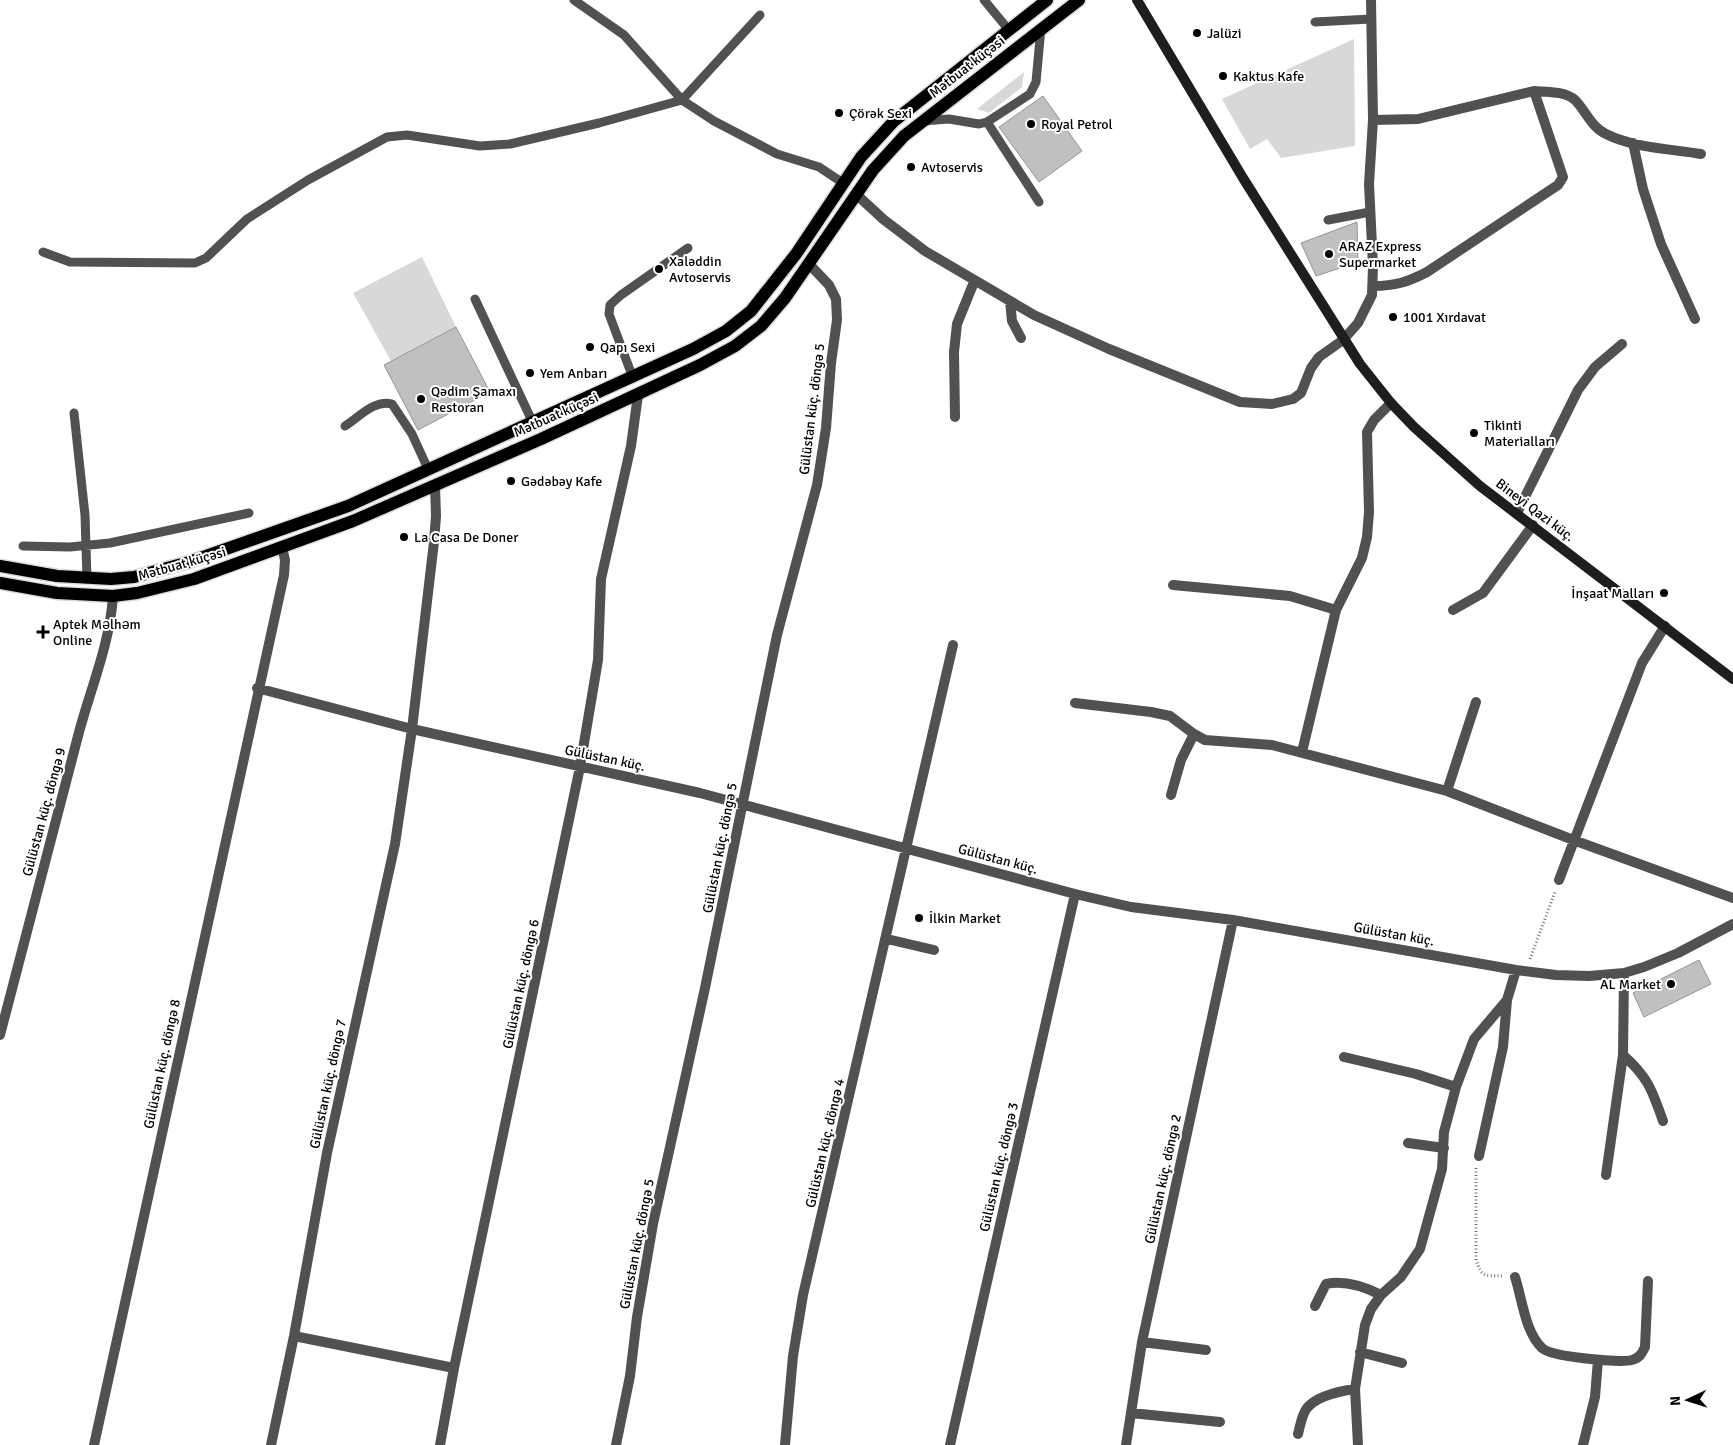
<svg xmlns="http://www.w3.org/2000/svg" width="1733" height="1445" font-family="Signika,sans-serif">
<rect width="100%" height="100%" fill="#fff"/>
<path fill="#d8d8d8" d="M1354 39 1355 146 1281 158 1267 139 1250 149 1222 99Z
M1024 72 1022 87 989 113 977 109Z
M422 257 456 327 391 361 353 293Z"/>
<path fill="#c0c0c0" stroke="#959595" d="M1043 96 1082 151 1039 182 999 127Z
M1357 222 1358 262 1316 276 1301 243Z
M456 327 490 392 418 430 384 365Z
M1699 960 1711 984 1644 1017 1633 993Z"/>
<g fill="none" stroke-linecap="round" stroke-linejoin="round">
<defs>
<path id="primary" d="M0 566 57 576 111 579 134 577 189 562 348 506 693 349 726 331 751 311 796 254 861 157 894 121 1047 0
M0 583 57 593 113 596 137 593 194 579 353 521 541 439 700 365 735 346 761 326 785 298 873 170 904 136 1079 0"/>
</defs>
<use href="#primary" stroke="#dbdbdb" stroke-width="15"/>
<path stroke="#737373" stroke-width="3" stroke-dasharray="1 2.5" stroke-linecap="butt" d="M1530 959 1555 892
M1476 1168V1260C1482 1278 1484 1275 1502 1276"/>
<path stroke="#515151" stroke-width="9" d="M574 0 624 35 682 100 714 121 777 154 819 167 843 183
M984 0 1008 29
M1315 22 1371 19
M923 121 949 119 979 124 987 122 1030 94 1036 82 1041 28
M987 122 1039 202
M1328 220 1370 212
M43 252 70 262 195 263 206 258 247 219 308 180 387 137 407 135 480 146 510 144 599 123 682 100 760 15
M475 299 533 423
M633 378 609 314 610 305 621 295 688 248
M74 413 85 515 87 579
M345 426C359 417 375 399 392 404L412 434 428 469
M23 546 70 547 110 543 249 513"/>
<path stroke="#515151" stroke-width="10" d="M1373 120 1418 119 1534 91C1547 92 1565 91 1575 100 1586 111 1591 127 1606 134 1634 148 1671 149 1701 154
M1633 143 1643 189 1661 244 1695 319
M856 194 883 219 925 251 1034 315 1109 349 1240 402 1272 404 1293 399 1301 393 1311 368 1319 357 1343 340 1358 323 1372 295 1373 266 1369 184 1373 120 1371 0
M1373 286C1395 286 1408 282 1427 272L1558 185 1563 177 1534 91
M1010 301 1012 321 1021 338
M955 417 954 352 957 324 974 282
M1517 513 1578 390 1595 367 1622 344
M1173 585 1290 596 1336 610
M1453 610 1483 593 1533 525
M257 688 412 729 700 793 1075 894 1131 907 1233 920 1516 970 1556 975 1589 976 1624 973 1644 967 1678 953 1733 924
M1075 703 1151 712 1170 716 1194 734 1205 740 1272 745 1447 791 1576 841 1733 898
M1302 752 1336 610 1362 558 1367 537 1369 512 1367 432 1374 420 1391 403
M1447 791 1476 702
M1171 795 1181 760 1194 734
M1559 880 1642 663 1665 626
M887 939 934 950
M0 1035C26 935 52 836 78 736 90 690 110 644 113 596
M1623 1055C1648 1077 1652 1090 1663 1121
M1344 1057 1416 1074 1456 1087
M1408 1143 1444 1148
M1479 1156 1503 1047 1507 1000
M1606 1175 1623 1055 1624 973
M1515 1277C1522 1298 1525 1332 1542 1348 1551 1357 1620 1363 1632 1360 1640 1358 1642 1353 1645 1347L1648 1281
M1315 1306 1326 1284C1345 1280 1365 1287 1381 1295
M294 1336 454 1368
M1142 1342 1206 1350
M1360 1352 1402 1363
M1131 1413 1220 1422
M1298 1434C1300 1426 1302 1414 1307 1408 1317 1396 1341 1391 1355 1389
M94 1445 284 575 285 560 282 547
M271 1445 294 1336 327 1153 395 844 412 729 434 542 436 516 435 486
M440 1445 454 1368 580 767 598 660 601 579 631 446 638 395
M616 1445 630 1376 637 1317 653 1224 705 988 777 635 817 485 826 428 831 363 837 320 836 299 829 285 809 264
M785 1445 793 1356 803 1295 953 645
M950 1445 1075 894
M1126 1445 1142 1342 1233 920
M1358 1445 1355 1389 1365 1325 1371 1309 1381 1295 1401 1277 1420 1249 1442 1169 1444 1132 1456 1087 1474 1039 1507 1000 1516 970
M1583 1445 1595 1397 1598 1360"/>
<path stroke="#1e1e1e" stroke-width="10" d="M1137 0 1243 178 1360 364 1391 403 1414 427 1480 486 1733 679"/>
<use href="#primary" stroke="#000" stroke-width="12"/>
</g>
<g fill="#000" stroke="#fff" stroke-width="2">
<circle cx="1197" cy="33" r="5"/>
<circle cx="1223" cy="76" r="5"/>
<circle cx="839" cy="113" r="5"/>
<circle cx="1031" cy="124" r="5"/>
<circle cx="911" cy="167" r="5"/>
<circle cx="1329" cy="254" r="5"/>
<circle cx="659" cy="269" r="5"/>
<circle cx="1393" cy="317" r="5"/>
<circle cx="590" cy="347" r="5"/>
<circle cx="530" cy="373" r="5"/>
<circle cx="421" cy="399" r="5"/>
<circle cx="1474" cy="433" r="5"/>
<circle cx="511" cy="481" r="5"/>
<circle cx="404" cy="537" r="5"/>
<circle cx="1664" cy="593" r="5"/>
<path d="M40.5 624.5h5v5h5v5h-5v5h-5v-5h-5v-5h5z"/>
<circle cx="919" cy="918" r="5"/>
<circle cx="1671" cy="984" r="5"/>
</g>
<g text-anchor="middle" dominant-baseline="central" stroke-width="4" stroke-linejoin="round" paint-order="stroke">
<g font-size="14" fill="#000" stroke="#fff" text-anchor="start">
<text x="1207" y="33">Jalüzi</text>
<text x="1233" y="76">Kaktus Kafe</text>
<text x="849" y="113">Çörək Sexi</text>
<text x="1041" y="124">Royal Petrol</text>
<text x="921" y="167">Avtoservis</text>
<text x="1339" y="246">ARAZ Express<tspan x="1339" dy="16">Supermarket</tspan></text>
<text x="669" y="261">Xaləddin<tspan x="669" dy="16">Avtoservis</tspan></text>
<text x="1403" y="317">1001 Xırdavat</text>
<text x="600" y="347">Qapı Sexi</text>
<text x="540" y="373">Yem Anbarı</text>
<text x="431" y="391">Qədim Şamaxı<tspan x="431" dy="16">Restoran</tspan></text>
<text x="1484" y="425">Tikinti<tspan x="1484" dy="16">Materialları</tspan></text>
<text x="521" y="481">Gədəbəy Kafe</text>
<text x="414" y="537">La Casa De Doner</text>
<text x="1654" y="593" text-anchor="end">İnşaat Malları</text>
<text x="53" y="624">Aptek Mәlhәm<tspan x="53" dy="16">Online</tspan></text>
<text x="929" y="918">İlkin Market</text>
<text x="1661" y="984" text-anchor="end">AL Market</text>
</g>
<g font-size="14" fill="#000" stroke="#fff">
<text transform="translate(967 67) rotate(-38)">Mətbuat küçəsi</text>
<text transform="translate(812 409) rotate(-83)">Gülüstan küç. döngə 5</text>
<text transform="translate(556 415) rotate(-24)">Mətbuat küçəsi</text>
<text transform="translate(1535 510) rotate(37)">Bineyi Qazi küç.</text>
<text transform="translate(182 564) rotate(-16)">Mətbuat küçəsi</text>
<text transform="translate(605 758) rotate(12)">Gülüstan küç.</text>
<text transform="translate(44 812) rotate(-75)">Gülüstan küç. döngə 9</text>
<text transform="translate(720 848) rotate(-79)">Gülüstan küç. döngə 5</text>
<text transform="translate(998 859) rotate(15)">Gülüstan küç.</text>
<text transform="translate(1394 934) rotate(10)">Gülüstan küç.</text>
<text transform="translate(521 984) rotate(-78)">Gülüstan küç. döngə 6</text>
<text transform="translate(162 1064) rotate(-78)">Gülüstan küç. döngə 8</text>
<text transform="translate(328 1084) rotate(-78)">Gülüstan küç. döngə 7</text>
<text transform="translate(825 1143) rotate(-77)">Gülüstan küç. döngə 4</text>
<text transform="translate(999 1167) rotate(-77)">Gülüstan küç. döngə 3</text>
<text transform="translate(1163 1179) rotate(-78)">Gülüstan küç. döngə 2</text>
<text transform="translate(637 1244) rotate(-79)">Gülüstan küç. döngə 5</text>
</g>
</g>
<g transform="translate(1688 1400) rotate(266)" stroke="#ffffff" stroke-width="4" paint-order="stroke">
<path d="M0-4L9 19L0 12L-9 19Z" fill="#000000"/>
<text y="-8" font-size="14" font-weight="bold" text-anchor="middle" fill="#000000">N</text>
</g>
</svg>
